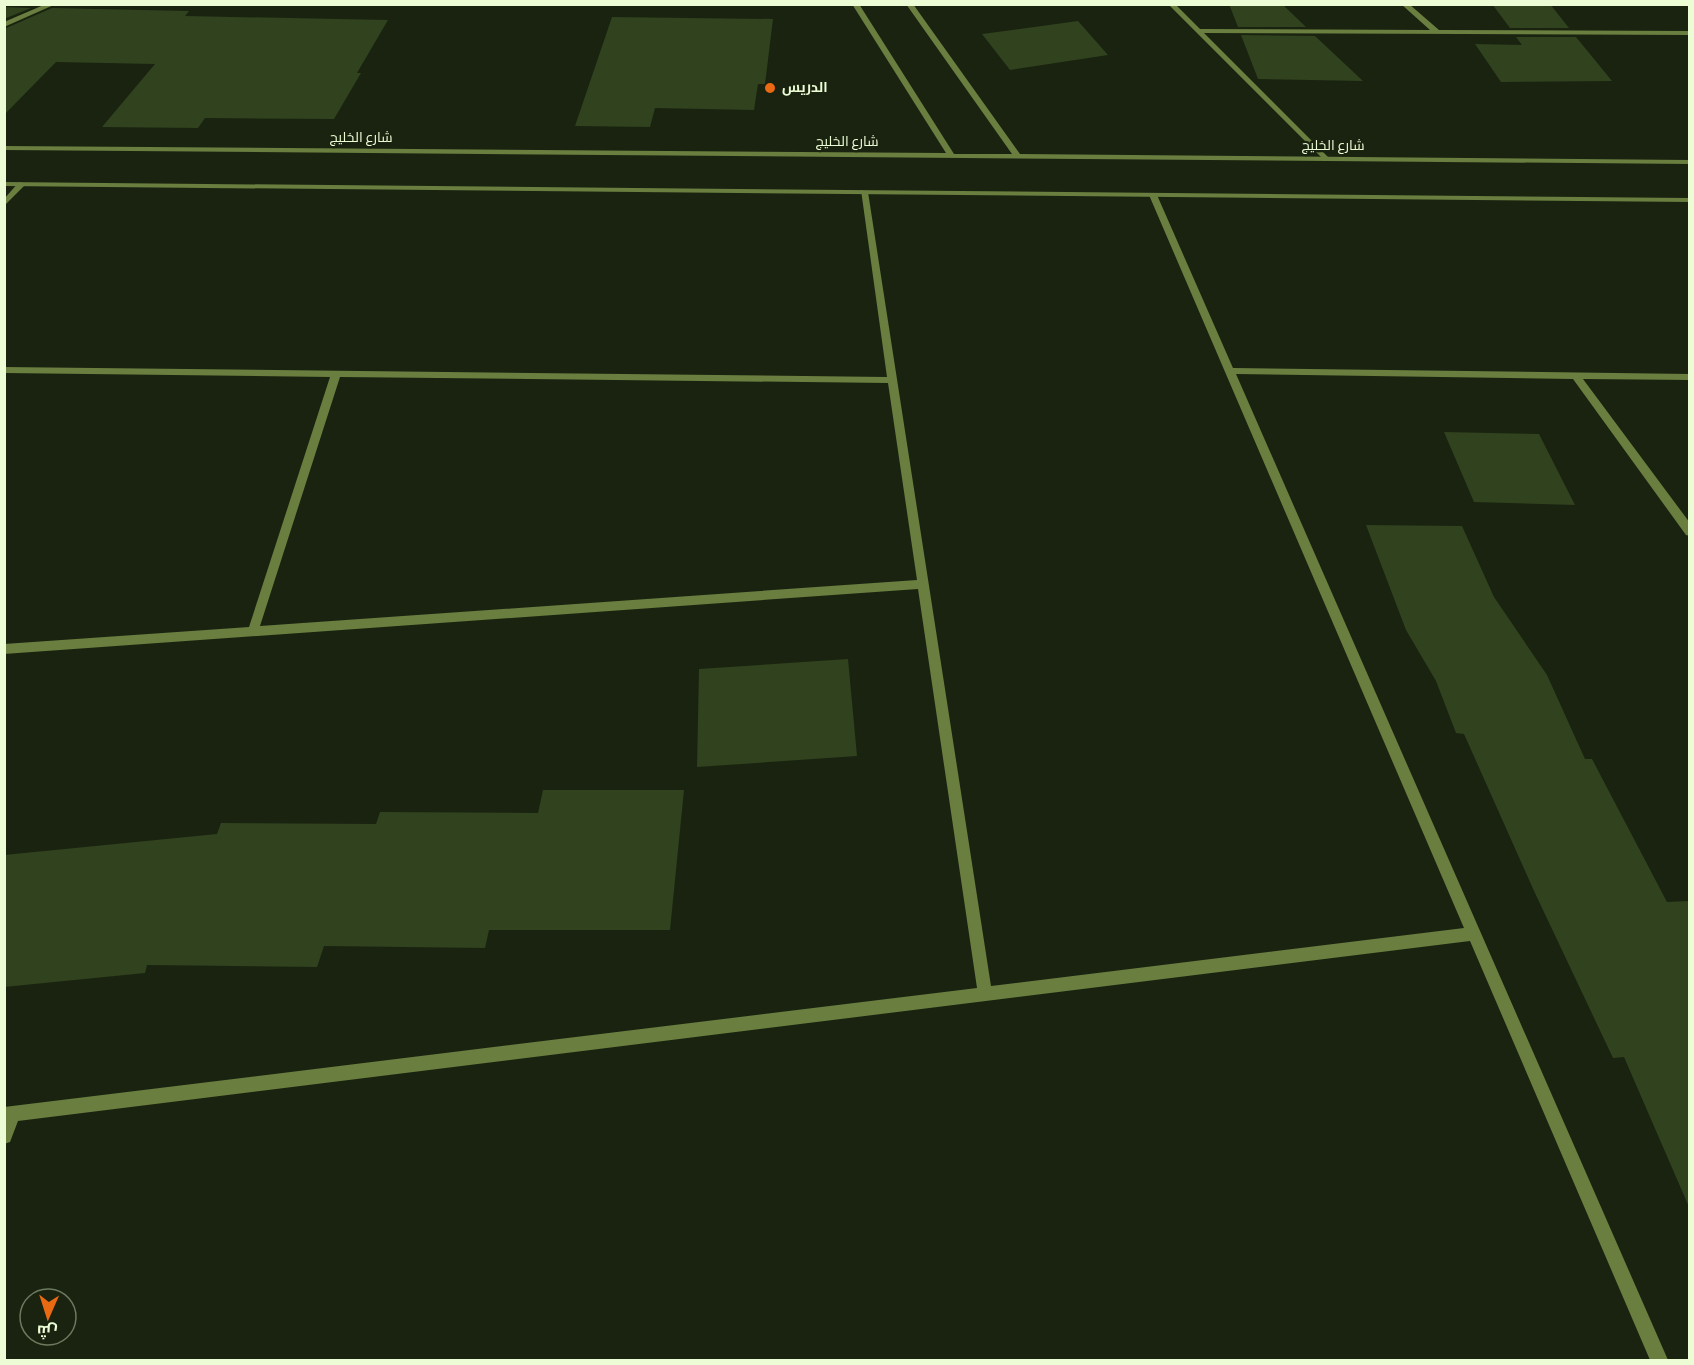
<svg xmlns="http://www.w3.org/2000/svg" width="1694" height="1365" font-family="'Source Sans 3',Cairo,sans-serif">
<rect width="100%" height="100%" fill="#1a2310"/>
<path fill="#30421e" d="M1229 4H1282L1306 27H1238Z
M1492 4H1550L1569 28H1510Z
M4 7 31 8 4 19Z
M52 8 189 11 185 16 388 20 357 73H361L334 119 205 118 198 128 102 127 155 64 56 62 4 115V29Z
M612 17 773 19 765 84H758L754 110 655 108 650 127 575 126Z
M1078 21 1108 55 1010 70 982 34Z
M1241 35 1315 36 1363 81 1258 79Z
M1516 37H1576L1612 81 1501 82 1475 44 1522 45Z
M1444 432 1539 434 1575 505 1474 502Z
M1366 525 1462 526 1494 597 1547 675 1585 759H1592L1667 902 1689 901V1207L1624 1057 1613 1058 1534 891 1464 734 1456 733 1436 681 1406 630Z
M848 659 857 756 697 767 699 669Z
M543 790H684L670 930H489L485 948 324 946 317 967 147 965 145 973 4 987V855L217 834 221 823 376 824 380 812 538 813Z"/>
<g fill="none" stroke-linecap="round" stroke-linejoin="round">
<path fill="#697e3f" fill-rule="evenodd" d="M46 4H56L4 27V22Z
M1168 4H1175L1200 29 1430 30 1401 4H1409L1439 30 1690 31V35L1204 33 1328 157V161H1325Z
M19 182 26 184 4 206V199Z
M861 190 868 192 991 986 1464 928 1149 195 1150 193 1157 195 1233 368 1690 374V380L1583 379 1690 523V536L1686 535 1573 379 1236 374 1668 1360H1650L1470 941 18 1121 10 1142 4 1144V1107L977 988 918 589 4 654V644L249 627 330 377 4 373V367L887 377ZM340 377 888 383 917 580 260 626Z"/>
<path fill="#697e3f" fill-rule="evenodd" d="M852 4H859L954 154H1012L906 4H913L1020 154 1690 160V164L4 150V146L946 153Z
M4 182 1690 198V202L4 186Z"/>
</g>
<circle fill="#ea6913" stroke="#1a2310" stroke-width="2" cx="770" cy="88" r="6"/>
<g text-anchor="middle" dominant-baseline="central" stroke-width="4.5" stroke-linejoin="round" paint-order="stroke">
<g font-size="14" font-weight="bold" fill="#ecfcd5" stroke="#1a2310" text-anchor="start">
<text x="782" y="88">الدريس</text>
</g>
<g font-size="14" fill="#ecfcd5" stroke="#1a2310">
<text x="361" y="138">شارع الخليج</text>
<text x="847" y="142">شارع الخليج</text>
<text x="1333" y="146">شارع الخليج</text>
</g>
</g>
<rect width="1694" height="1365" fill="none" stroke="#ecfcd5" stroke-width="12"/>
<g transform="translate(48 1317) rotate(183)"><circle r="28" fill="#1a2310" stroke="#6e7a5f" stroke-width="1.5"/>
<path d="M0-4.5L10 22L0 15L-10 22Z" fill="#ea6913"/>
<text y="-9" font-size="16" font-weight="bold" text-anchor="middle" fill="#ecfcd5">ش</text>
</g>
</svg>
